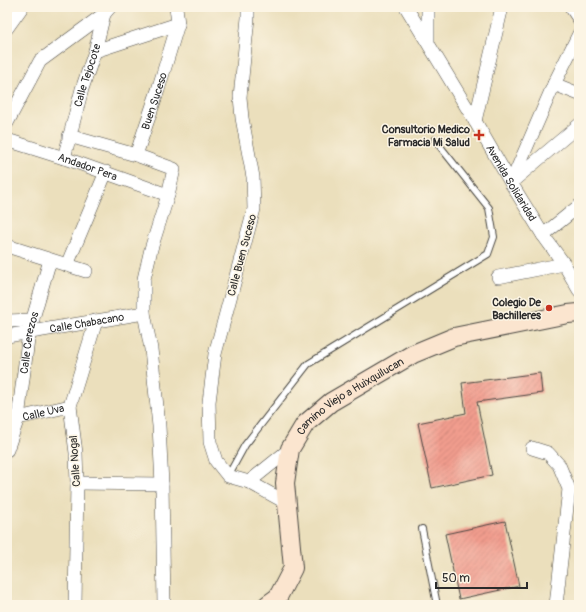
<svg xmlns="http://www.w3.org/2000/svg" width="586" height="612" font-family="Pangolin,sans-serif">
<defs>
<pattern id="building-hatch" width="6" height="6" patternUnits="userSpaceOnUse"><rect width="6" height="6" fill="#f29d8e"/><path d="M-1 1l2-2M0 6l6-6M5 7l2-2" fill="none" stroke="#c48074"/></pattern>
</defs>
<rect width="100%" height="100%" fill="#fcf5e5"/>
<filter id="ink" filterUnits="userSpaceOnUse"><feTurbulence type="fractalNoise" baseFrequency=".025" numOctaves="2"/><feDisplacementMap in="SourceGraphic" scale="8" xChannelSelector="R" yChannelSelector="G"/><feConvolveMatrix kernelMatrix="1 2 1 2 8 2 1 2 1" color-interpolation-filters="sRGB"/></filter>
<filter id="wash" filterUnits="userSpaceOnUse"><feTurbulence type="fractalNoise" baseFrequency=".012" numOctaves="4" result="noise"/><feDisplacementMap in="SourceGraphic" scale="16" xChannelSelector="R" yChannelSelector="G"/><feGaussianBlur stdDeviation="0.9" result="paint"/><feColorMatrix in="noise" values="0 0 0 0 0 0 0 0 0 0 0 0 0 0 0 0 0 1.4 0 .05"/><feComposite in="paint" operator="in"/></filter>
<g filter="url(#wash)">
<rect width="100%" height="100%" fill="#ebdfbc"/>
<g id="blocks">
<path fill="url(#building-hatch)" d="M540 373 542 393 477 402 492 475 432 488 418 423 466 413 462 383Z
M505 521 519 586 459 599 445 534Z"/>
</g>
</g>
<g filter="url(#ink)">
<use href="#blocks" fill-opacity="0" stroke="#484641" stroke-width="1"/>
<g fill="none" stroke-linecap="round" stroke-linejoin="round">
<defs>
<path id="service" d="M228 476 245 445 308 364 488 254 494 237 489 208 435 140
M422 529 437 605"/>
<g id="minor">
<path d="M248 7V18L240 97 242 118 253 177 254 209 215 354 209 402 210 442 216 461 228 476 249 482 287 503"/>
<path id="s1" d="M406 7 475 121 511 183 543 235 564 264 579 290"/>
<path d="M428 7V42"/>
<path d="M571 7 579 19"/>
<path d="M7 28 22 7"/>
<path d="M95 51 178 24"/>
<path d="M554 84 579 94"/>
<path d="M475 121 502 7"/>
<path d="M7 123 40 61 104 14 110 7"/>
<path d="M69 136 136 155 174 169 168 195 151 249 144 279V313L151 349 159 426 162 484 164 605"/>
<path id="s2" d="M7 140 64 158 168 195"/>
<path id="s3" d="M136 155 158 90 178 24 176 7"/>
<path id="s4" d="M64 158 82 89 95 51 104 14"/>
<path d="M514 180 579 125"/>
<path d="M511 183 554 84 579 34"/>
<path d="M543 235 579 206"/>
<path d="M7 246 86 271"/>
<path d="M67 265 106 172"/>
<path d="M498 277 564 264"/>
<path d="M7 321 33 320"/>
<path id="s5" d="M7 336 144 313"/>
<path id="s6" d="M18 418 70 406"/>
<path d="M532 448 548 453 559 465 569 489 556 605"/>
<path id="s7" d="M7 450 18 418 29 332 50 260"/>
<path d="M249 482 290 449"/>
<path d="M77 483 162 484"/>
<path d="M75 605 77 483 76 453 70 406 96 321"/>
</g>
<g id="secondary">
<path id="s8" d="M267 605 278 597 293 568 285 483 290 449 305 424 331 402 413 354 454 337 568 314 579 313"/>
</g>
</defs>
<use href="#service" stroke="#484641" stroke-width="8"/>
<use href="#minor" stroke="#484641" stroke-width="14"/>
<use href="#secondary" stroke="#484641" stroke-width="20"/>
<use href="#service" stroke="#fff" stroke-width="6"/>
<use href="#minor" stroke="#fff" stroke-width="13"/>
<use href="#secondary" stroke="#fbe5cf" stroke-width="18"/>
</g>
</g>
<g fill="#c8321e" stroke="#fcf5e5" stroke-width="1.5">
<path d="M477 129h4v4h4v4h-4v4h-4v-4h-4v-4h4z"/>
<circle cx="549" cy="308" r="4"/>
</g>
<g text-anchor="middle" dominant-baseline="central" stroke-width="3" stroke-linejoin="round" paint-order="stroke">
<g font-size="11" fill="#2b2b2b" stroke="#fcf5e5">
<text stroke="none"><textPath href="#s4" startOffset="86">Calle Tejocote</textPath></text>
<text stroke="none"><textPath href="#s3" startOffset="57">Buen Suceso</textPath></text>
<text stroke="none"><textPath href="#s2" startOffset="85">Andador Pera</textPath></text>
<text stroke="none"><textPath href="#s1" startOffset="205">Avenida Solidaridad</textPath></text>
<text transform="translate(242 255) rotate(-75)">Calle Buen Suceso</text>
<text stroke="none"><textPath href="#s5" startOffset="81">Calle Chabacano</textPath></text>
<text stroke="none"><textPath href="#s7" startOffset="110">Calle Cerezos</textPath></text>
<text stroke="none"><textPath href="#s8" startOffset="248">Camino Viejo a Huixquilucan</textPath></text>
<text stroke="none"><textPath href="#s6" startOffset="26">Calle Uva</textPath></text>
<text transform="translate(75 461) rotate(-94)">Calle Nogal</text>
</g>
<g font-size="11" font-weight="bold" fill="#2b2b2b" stroke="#fcf5e5" text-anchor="end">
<text x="470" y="129">Consultorio Medico<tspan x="470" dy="13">Farmacia Mi Salud</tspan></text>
<text x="541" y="302">Colegio De<tspan x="541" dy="13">Bachilleres</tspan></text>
</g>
</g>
<rect width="586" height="612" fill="none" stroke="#fcf5e5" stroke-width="24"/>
<path d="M436 582v6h91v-6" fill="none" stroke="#2b2b2b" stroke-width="2"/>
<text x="442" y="582" font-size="12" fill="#2b2b2b" stroke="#fcf5e5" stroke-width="3" paint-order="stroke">50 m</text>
</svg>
